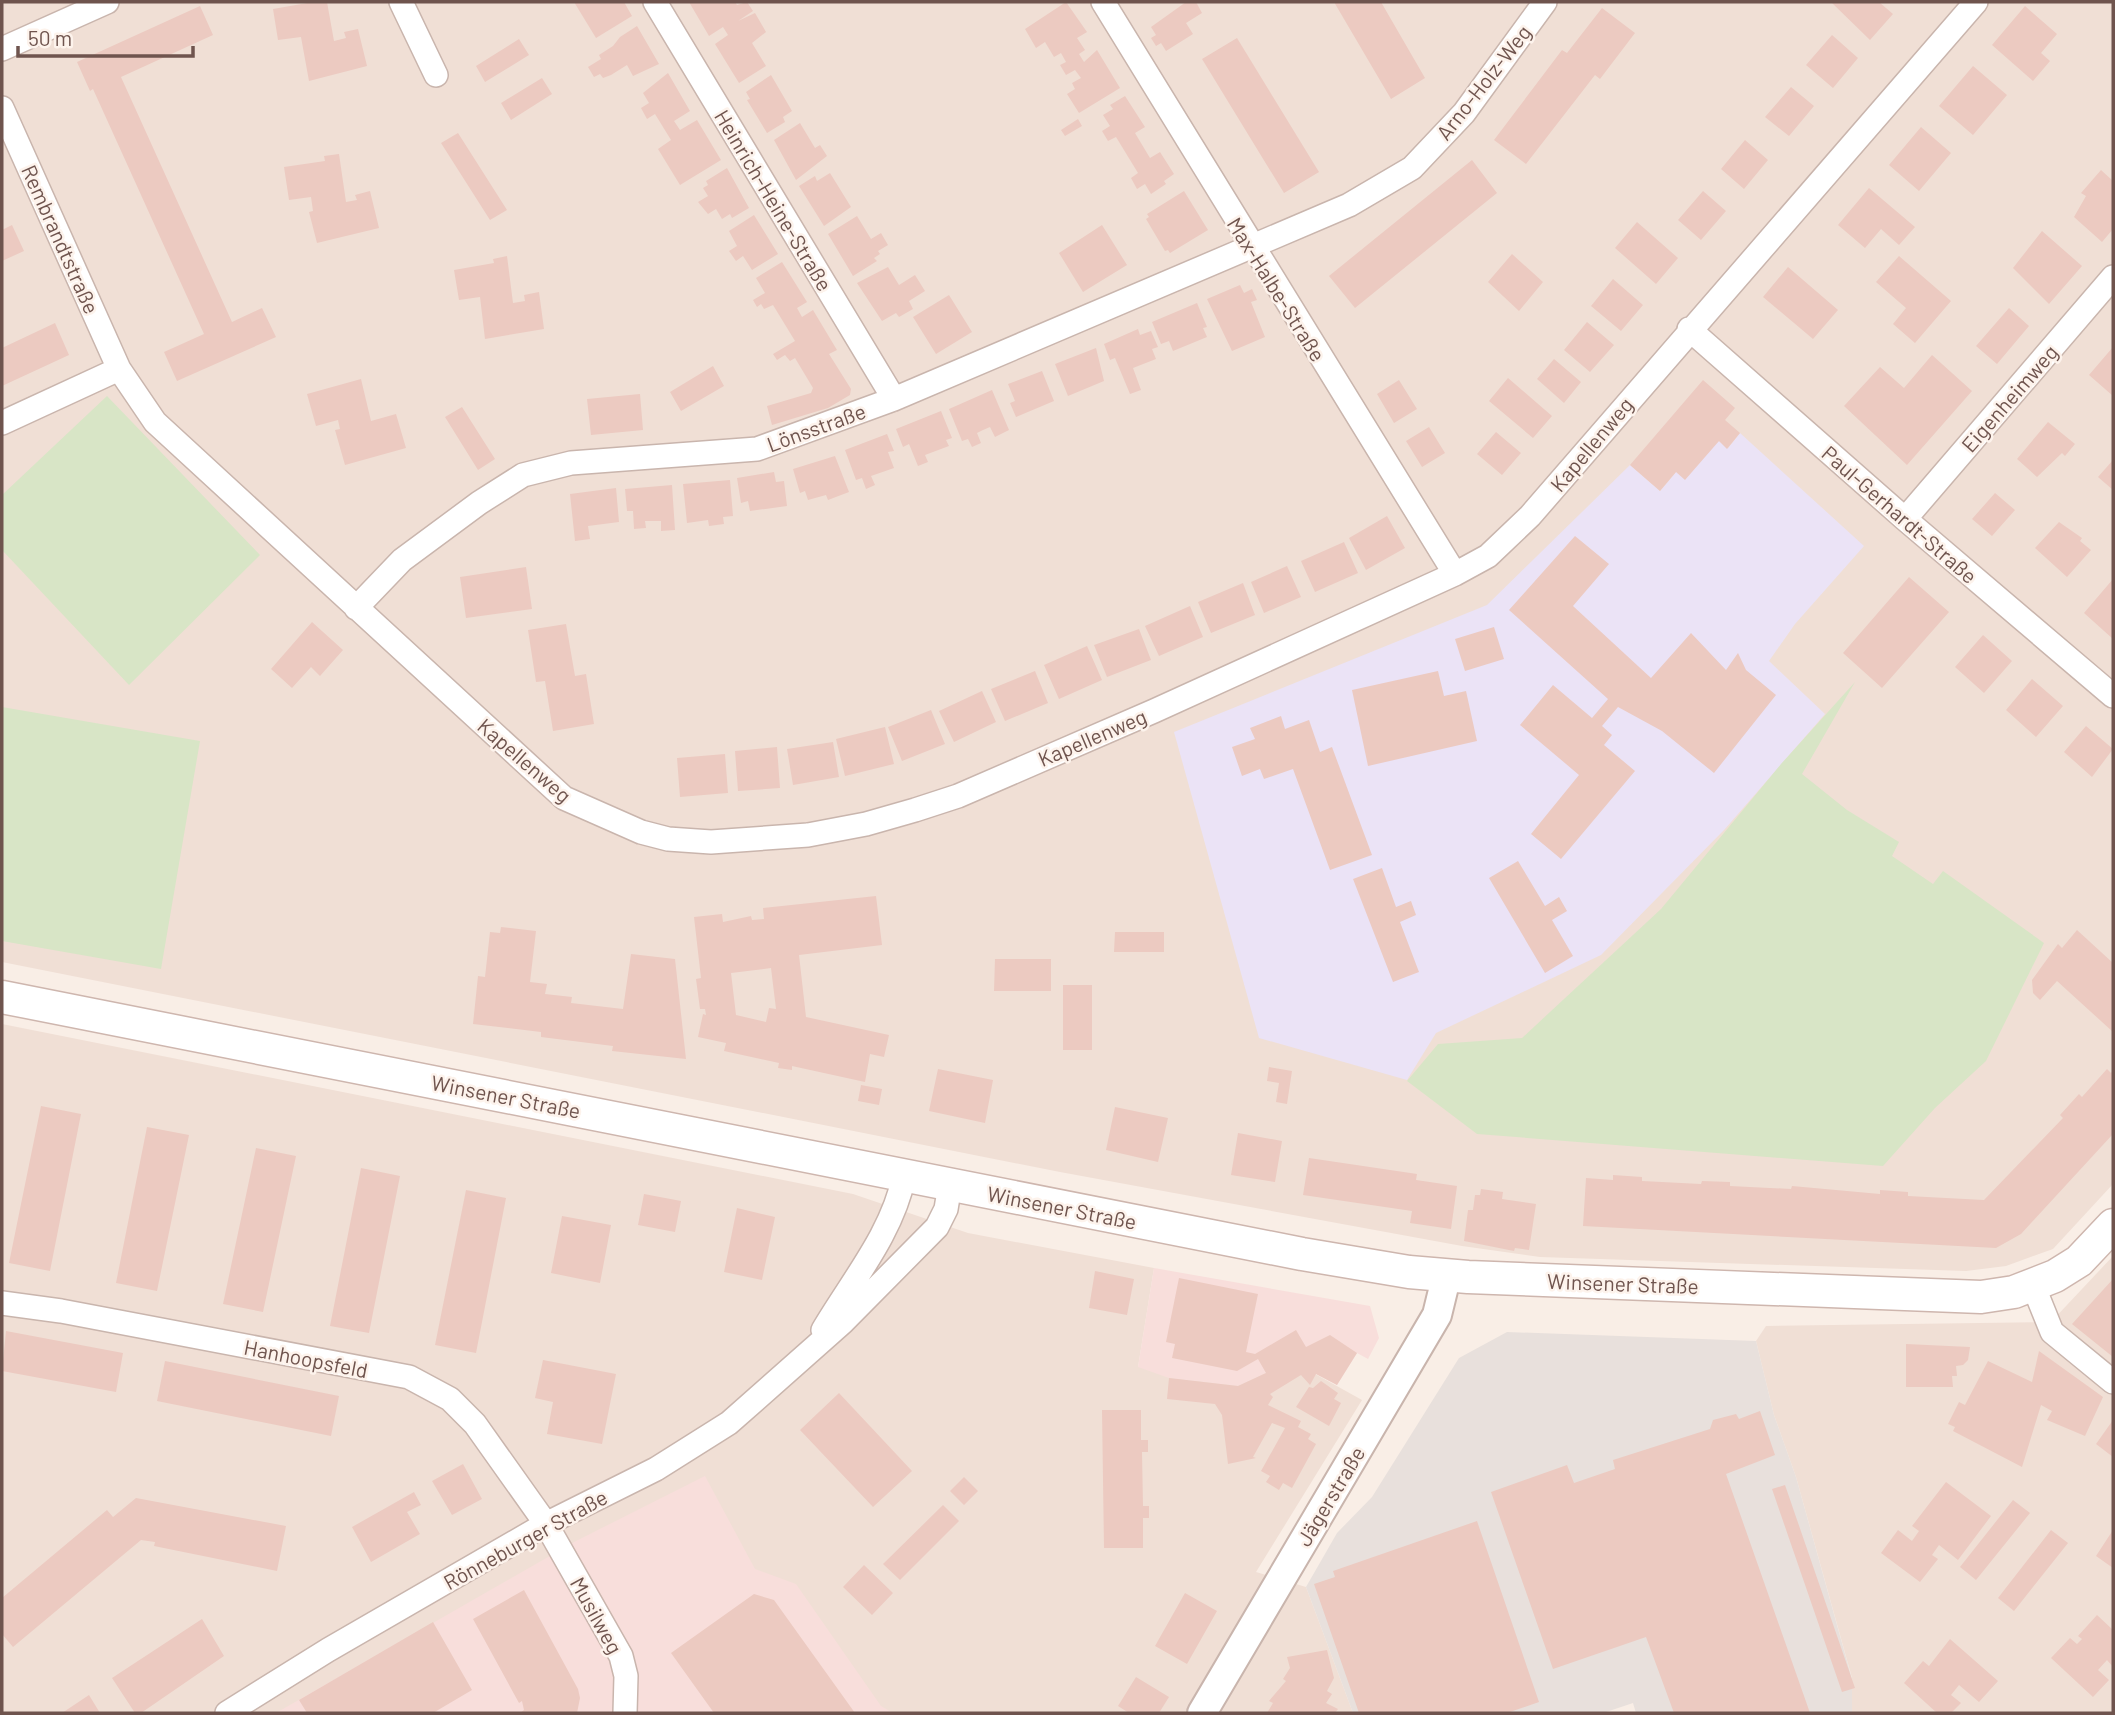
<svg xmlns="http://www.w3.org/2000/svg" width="2115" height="1715" font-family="Barlow,sans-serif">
<rect width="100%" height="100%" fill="#f9eee6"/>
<path fill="#f0dfd5" d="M2 2H2113V1184L2053 1249 2006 1266 1966 1271 1540 1257 1462 1246 1060 1172 2 962Z
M2 1024 853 1194 968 1233 1154 1268 1138 1367 1308 1370 1362 1400 1256 1572 1306 1587 1353 1713H2Z
M2113 1256V1713H1852V1678L1796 1477 1774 1415 1756 1341 1766 1326 2051 1322Z"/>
<path fill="#f8dedb" d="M1154 1268 1370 1306 1379 1338 1368 1359 1357 1353 1337 1385 1316 1374 1266 1373 1238 1386 1169 1378 1138 1367Z
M705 1476 755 1569 796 1584 881 1706 893 1713H276L576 1541Z"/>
<path fill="#e8e0dc" d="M1507 1332 1756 1341 1774 1415 1796 1477 1852 1679V1713H1636L1633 1703 1603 1713H1353L1306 1587 1337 1533 1372 1497 1459 1358Z"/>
<path fill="#ebe3f6" d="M1740 433 1864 546 1795 624 1769 661 1825 714 1724 830 1601 955 1436 1033 1407 1080 1259 1038 1174 732 1487 605 1630 465 1660 491 1676 472 1719 441 1728 448Z"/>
<path fill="#d8e5c6" d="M107 396 260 555 129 685 2 550V495Z
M1855 682 1802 774 1847 810 1899 842 1892 856 1933 884 1943 871 2044 943 1986 1061 1935 1108 1883 1166 1477 1134 1407 1081 1438 1044 1522 1038 1661 909 1781 764Z
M2 707 200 741 161 969 2 941Z"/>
<path fill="#eccac1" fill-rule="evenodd" d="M313 2H327L334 41 346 38 344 32 358 29 367 66 309 81 301 37 278 40 273 9Z
M574 2H624L632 16 596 38Z
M689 2H735L737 5 747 2 753 11 738 21 755 13 766 32 752 43 766 66 739 83 715 44 728 35 723 27 709 36Z
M1066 2 1087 32 1077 38 1085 50 1079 54 1084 62 1097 50 1120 88 1079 113 1067 94 1075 89 1072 83 1081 78 1075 70 1066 75 1060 65 1066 62 1061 53 1054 57 1045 42 1036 48 1025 29Z
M1186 2H1196L1202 13 1186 23 1193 34 1166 51 1161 43 1156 46 1151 38 1156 35 1151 27Z
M1334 2H1381L1425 78 1391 99Z
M1831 2H1879L1893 14 1870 40Z
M200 6 213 35 121 77 232 322 262 308 276 337 177 381 164 352 204 334 93 89 90 91 77 62Z
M2025 6 2057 34 2041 53 2050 61 2033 81 1992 45Z
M1602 8 1635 33 1600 79 1595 75 1526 164 1494 140 1562 50 1567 53Z
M637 26 659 64 633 76 627 65 611 75 603 78 600 74 594 77 588 67 601 59 599 55 613 46 620 37Z
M1832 35 1858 58 1833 88 1806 65Z
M1237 38 1319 172 1284 193 1202 59Z
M519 39 529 55 485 82 476 66Z
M1973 66 2007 95 1973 135 1939 106Z
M668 73 690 111 674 121 680 130 697 120 721 160 680 185 658 149 671 140 655 114 647 119 641 108 649 103 643 93Z
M771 75 792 111 783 117 785 122 767 133 747 100 750 99 746 92Z
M542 78 552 94 511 120 501 103Z
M1791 87 1814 106 1789 136 1765 117Z
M1125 96 1145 127 1135 133 1150 158 1160 152 1174 174 1164 181 1166 184 1151 194 1145 184 1137 189 1131 178 1138 173 1116 137 1108 141 1102 131 1110 126 1103 115 1113 109 1110 105Z
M1078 119 1082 126 1065 136 1061 130Z
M800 123 815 148 820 145 827 156 796 180 774 140Z
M1921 127 1951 153 1919 191 1889 165Z
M458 133 507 210 490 220 441 143Z
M1745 140 1768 160 1744 189 1721 169Z
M339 154 346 202 357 200 355 195 370 191 379 228 317 243 309 212 313 211 311 197 289 200 284 167 325 161 324 156Z
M1472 160 1497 193 1355 308 1329 276Z
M727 168 749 208 732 218 730 214 722 219 716 209 708 214 698 202 708 196 703 188 708 185 706 181Z
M2101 170 2113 181V229L2102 242 2074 217 2086 196 2081 193Z
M830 173 851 207 824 226 799 186 815 176 817 181Z
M1869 188 1915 227 1899 245 1881 229 1865 248 1838 225Z
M1184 191 1208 230 1170 253 1168 250 1165 251 1146 219 1149 217 1147 214Z
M1703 191 1726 211 1701 240 1678 220Z
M754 215 778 254 752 270 743 256 736 261 729 251 737 246 729 231Z
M857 216 871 239 881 233 888 245 878 251 880 254 874 258 877 261 853 276 828 234Z
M1637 222 1678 258 1656 284 1615 248Z
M12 225 24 251 2 261V230Z
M1102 225 1127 265 1083 292 1059 253Z
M2042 231 2082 266 2049 304 2013 268Z
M1512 254 1543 282 1519 311 1488 282Z
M507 256 513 303 525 301 524 295 539 292 544 329 485 339 480 297 459 300 454 270 494 263 493 259Z
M1899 256 1951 301 1915 343 1893 324 1906 308 1876 282Z
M782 262 807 302 797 308 802 317 813 310 837 350 829 354 851 389 850 395 828 408 772 425 767 406 811 393 813 388 795 358 790 361 785 355 777 360 773 354 795 341 773 305 764 309 761 304 757 307 753 300 765 293 756 278Z
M888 267 899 285 915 275 925 291 909 301 913 309 899 317 896 313 882 321 857 283Z
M1788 267 1838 310 1813 339 1763 297Z
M1613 279 1643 305 1621 331 1591 306Z
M1240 285 1244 293 1252 289 1257 300 1251 302 1265 337 1232 351 1207 299Z
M949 295 972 332 936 354 913 317Z
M1197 303 1207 327 1203 328 1207 337 1173 351 1169 341 1161 344 1152 322Z
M2009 308 2029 326 1997 364 1976 346Z
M1587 322 1614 345 1590 372 1564 350Z
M55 323 69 355 2 386V348Z
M1138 329 1140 335 1151 331 1158 347 1152 349 1156 359 1133 368 1141 390 1130 394 1115 358 1110 360 1104 344Z
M2113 347V396L2089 375Z
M1096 348 1104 381 1068 396 1055 364Z
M1932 355 1972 391 1907 465 1844 406 1880 367 1904 388Z
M1554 359 1581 382 1564 403 1537 379Z
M713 366 724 386 681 411 670 392Z
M1042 371 1054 401 1016 417 1010 403 1015 401 1008 384Z
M1508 378 1552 416 1533 438 1489 401Z
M361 379 371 421 396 414 406 448 345 465 335 430 340 429 338 420 316 426 307 394Z
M1399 380 1417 409 1394 423 1377 394Z
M1703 380 1735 408 1725 420 1740 433 1727 449 1719 441 1685 480 1676 472 1660 491 1630 465Z
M992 390 1009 430 995 437 990 427 983 430 977 433 981 443 972 447 968 439 962 441 949 409Z
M640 394 643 430 591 435 587 399Z
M462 407 495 459 478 470 445 417Z
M941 411 952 438 946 440 949 446 925 455 928 462 918 466 909 444 903 447 896 429Z
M2048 422 2075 444 2065 456 2062 453 2037 477 2017 459Z
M1429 427 1445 453 1422 467 1406 441Z
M1496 432 1521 453 1502 475 1477 454Z
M887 434 894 451 888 452 894 468 871 476 875 485 866 489 862 478 856 480 845 450Z
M835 456 849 492 828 500 826 495 808 500 805 491 800 493 793 469Z
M2113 460V490L2098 477Z
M774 472 776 482 784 481 787 506 750 511 748 501 741 503 737 478Z
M730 480 733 516 723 517 724 524 709 526 708 520 687 523 683 484Z
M672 485 675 530 661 531V521H645L646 528 634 529 633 511H627L625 489Z
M616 488 619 522 588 526 590 539 575 541 570 494Z
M1995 493 2015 510 1992 536 1972 519Z
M1387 516 1405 548 1366 570 1349 538Z
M2059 522 2082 538 2080 541 2091 550 2067 577 2035 548Z
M1575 536 1609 564 1573 606 1651 678 1691 633 1726 670 1738 653 1746 670 1776 695 1714 773 1662 731 1618 707 1602 726 1612 735 1604 745 1635 771 1561 859 1531 834 1579 775 1520 725 1553 685 1592 718 1608 699 1509 610Z
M1344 542 1358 573 1315 592 1301 561Z
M1287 566 1301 597 1264 613 1251 582Z
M526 567 532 609 466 618 460 577Z
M1909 577 1949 612 1882 688 1843 653Z
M2113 579V639L2084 613Z
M1243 583 1255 615 1211 633 1198 602Z
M1190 606 1203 637 1159 656 1145 626Z
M312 622 343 650 320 676 311 667 292 688 271 669Z
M566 624 575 676 586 674 594 724 553 731 545 681 536 682 528 630Z
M1494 627 1504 659 1465 671 1455 639Z
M1139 629 1151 660 1107 677 1094 645Z
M1983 635 2012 661 1984 693 1955 667Z
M1087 646 1102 680 1059 699 1044 665Z
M1035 671 1048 703 1005 721 991 689Z
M1438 671 1444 696 1466 691 1477 741 1368 766 1352 690Z
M2032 679 2063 706 2036 737 2006 710Z
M982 691 996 722 954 742 939 711Z
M931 710 945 744 902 761 888 727Z
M1281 716 1285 729 1309 720 1320 752 1332 747 1372 855 1330 870 1293 769 1264 779 1260 769 1242 776 1232 747 1255 739 1250 728Z
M2086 726 2113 749 2092 777 2064 752Z
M885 727 894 764 845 776 836 739Z
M833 742 839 777 793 785 787 749Z
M777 747 780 788 738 791 735 751Z
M725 754 728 793 680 797 677 758Z
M1518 861 1545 906 1559 897 1567 911 1552 920 1573 956 1545 973 1489 878Z
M1382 868 1396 907 1411 901 1416 915 1400 922 1419 972 1393 982 1353 879Z
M876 896 882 945 799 955 806 1017 889 1035 884 1057 870 1054 865 1082 792 1066V1070L778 1068 779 1063 724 1051 726 1043 698 1037 703 1014 706 1015 705 1009H700L696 979 701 978 694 917 722 914 723 922 751 916 752 920 764 919 763 908ZM771 968 776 1009 769 1008 766 1022 736 1015 731 973Z
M501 927 536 931 530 982 547 984 545 994 572 997 571 1003 623 1009 631 954 675 959 686 1059 612 1051 613 1046 541 1037V1032L473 1024 478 976 485 977 490 932 500 933Z
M2077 930 2113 963V1032L2057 981 2040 1000 2033 993 2032 980 2058 944 2062 948Z
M1115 932H1164V952H1114Z
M995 959H1051V991H994Z
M1063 985H1092V1050H1063Z
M1269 1067 1292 1071 1287 1104 1276 1102 1279 1083 1267 1081Z
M938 1069 993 1080 985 1123 929 1111Z
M2107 1069 2111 1073 2113 1070V1134L2021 1234 1996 1248 1583 1226 1586 1178 1613 1180V1175L1642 1177V1181L1701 1184 1702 1181 1730 1182V1186L1791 1189 1792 1186 1880 1194V1190L1908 1192V1196L1984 1200 2063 1118 2060 1115 2079 1094 2082 1097Z
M861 1085 882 1089 879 1105 858 1101Z
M41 1106 81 1114 50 1271 9 1263Z
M1115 1107 1168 1118 1158 1162 1106 1150Z
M147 1127 189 1135 157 1291 116 1283Z
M1238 1133 1282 1141 1275 1182 1231 1175Z
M256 1148 296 1156 263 1312 223 1304Z
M1309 1158 1417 1174 1416 1180 1457 1186 1451 1229 1410 1223 1412 1211 1303 1195Z
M361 1168 400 1176 369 1333 330 1326Z
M1481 1189 1503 1192 1502 1199 1536 1204 1529 1250 1515 1248 1514 1251 1464 1241 1468 1210H1473L1475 1195H1480Z
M466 1190 506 1198 476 1353 435 1345Z
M644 1194 681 1201 675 1232 638 1225Z
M737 1208 775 1217 762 1280 724 1272Z
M562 1216 611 1225 600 1283 551 1273Z
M1095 1271 1134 1279 1127 1315 1089 1308Z
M1179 1278 1258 1294 1246 1352 1255 1354 1296 1330 1306 1347 1330 1335 1357 1353 1337 1385 1316 1374 1310 1385 1301 1375 1270 1394 1273 1397 1268 1405 1301 1421 1298 1427 1311 1434 1308 1439 1316 1444 1292 1488 1283 1483 1279 1490 1266 1482 1270 1476 1261 1471 1285 1428 1272 1423 1253 1457 1256 1458 1228 1464 1222 1415 1215 1404 1167 1399 1169 1378 1238 1386 1266 1373 1258 1359 1237 1371 1172 1358 1175 1344 1166 1342Z
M2113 1279V1357L2072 1324Z
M6 1331 123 1353 116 1392 2 1371Z
M1906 1344 1970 1347 1968 1360 1963 1365 1956 1366 1957 1376H1952L1953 1387H1906Z
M2039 1351 2103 1397 2085 1436 2047 1420 2052 1411 2041 1405 2022 1467 1953 1431 1955 1427 1948 1424 1959 1402 1965 1405 1988 1361 2032 1382Z
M543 1360 616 1374 602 1444 547 1434 553 1402 535 1398Z
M165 1361 339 1396 331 1436 157 1401Z
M1321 1381 1338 1393 1334 1399 1341 1403 1329 1426 1296 1407 1309 1387 1313 1388Z
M839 1393 912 1471 873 1507 800 1430Z
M1102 1410H1141V1440H1148V1452H1142L1143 1506H1149V1518H1143V1548H1104Z
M1760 1411 1775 1455 1726 1474 1810 1713H1674L1646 1637 1553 1669 1491 1492 1567 1465 1574 1483 1615 1469 1613 1460 1710 1429 1713 1420 1736 1414 1739 1419Z
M2113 1420V1457L2096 1444Z
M463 1464 482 1499 452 1515 432 1481Z
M964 1477 978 1491 964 1505 950 1491Z
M1946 1482 1991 1516 1958 1560 1939 1545 1932 1555 1938 1559 1920 1582 1881 1553 1898 1530 1912 1541 1919 1531 1912 1526Z
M1785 1485 1855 1688 1842 1692 1772 1489Z
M414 1492 421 1505 407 1512 420 1534 371 1562 352 1527Z
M136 1498 286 1526 277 1571 154 1546 155 1542 141 1540 13 1647 2 1634V1598L107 1510 113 1517Z
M2013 1500 2030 1513 1976 1580 1960 1567Z
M943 1505 959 1521 900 1580 883 1564Z
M1477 1521 1539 1702 1507 1713H1359L1314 1584 1335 1577 1333 1571Z
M2051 1530 2068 1543 2014 1611 1998 1598Z
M2113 1530V1568L2096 1556Z
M864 1565 893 1593 872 1615 843 1587Z
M524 1590 578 1689 580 1698 577 1713H520L524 1710 522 1701 519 1703 473 1619Z
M1185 1593 1217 1611 1187 1664 1155 1646Z
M754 1594 774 1600 855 1713H714L671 1653Z
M2097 1615 2113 1630V1667L2107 1660 2098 1670 2109 1680 2093 1697 2051 1658 2070 1638 2077 1644 2082 1639 2078 1636Z
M202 1619 224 1656 141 1713H135L112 1678Z
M433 1622 472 1690 433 1713H307L299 1700Z
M1950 1639 1998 1681 1979 1702 1959 1685 1951 1695 1961 1703 1951 1713H1937L1904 1683 1923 1661 1929 1666Z
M1327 1650 1334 1678 1327 1691 1332 1694 1326 1703 1338 1709 1335 1713H1267L1273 1703 1269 1701 1286 1681 1283 1679 1290 1668 1287 1657Z
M1136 1677 1169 1697 1159 1713H1129L1118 1706Z
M89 1695 100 1713H62Z"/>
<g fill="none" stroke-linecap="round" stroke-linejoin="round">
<defs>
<path id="minor" d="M401 2 436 75
M655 2 894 399
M1103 2 1455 574
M2 49 107 2
M2 108 119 369 155 422 564 798 641 832 668 839 711 842 808 835 866 824 915 810 958 796 1154 711 1455 574 1488 556 1530 516 1976 2
M1689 329 1905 519 2113 696
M2 423 119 369
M1905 519 2113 277
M356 608 402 560 479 503 523 475 571 463 757 449 894 399 1349 205 1412 168 1464 113 1545 2
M2033 1285 2052 1332 2113 1382
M2 1303 61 1311 409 1377 450 1399 475 1424 546 1524 621 1656 626 1676 625 1713
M823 1330C852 1281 893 1232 904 1176
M227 1713 328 1650 546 1524 656 1469 729 1423 842 1323 937 1227 946 1209 950 1185"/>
<path id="tertiary" d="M1202 1713 1437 1315 1447 1274"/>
<path id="secondary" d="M2 997 1302 1254 1409 1272 1468 1277 1981 1297 2014 1292 2055 1276 2079 1261 2113 1225"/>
</defs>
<use href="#minor" stroke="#c9b5ad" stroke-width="26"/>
<use href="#tertiary" stroke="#c9b5ad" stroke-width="32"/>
<use href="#secondary" stroke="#ceb6ae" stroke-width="35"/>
<use href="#minor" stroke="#fff" stroke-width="23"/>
<use href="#tertiary" stroke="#fff" stroke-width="28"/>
<use href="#secondary" stroke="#fff" stroke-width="32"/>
</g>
<g text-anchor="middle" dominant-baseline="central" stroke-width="5" stroke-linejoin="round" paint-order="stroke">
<g font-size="21" fill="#6f544e" stroke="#fdf3ec">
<text transform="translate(1483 82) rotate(-52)">Arno-Holz-Weg</text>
<text transform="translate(774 200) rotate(59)">Heinrich-Heine-Straße</text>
<text transform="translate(61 239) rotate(66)">Rembrandtstraße</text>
<text transform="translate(1277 289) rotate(58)">Max-Halbe-Straße</text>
<text transform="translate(2009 398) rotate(-49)">Eigenheimweg</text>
<text transform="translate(816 427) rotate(-20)">Lönsstraße</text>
<text transform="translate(1591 444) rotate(-50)">Kapellenweg</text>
<text transform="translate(1900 514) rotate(41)">Paul-Gerhardt-Straße</text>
<text transform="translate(1092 737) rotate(-23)">Kapellenweg</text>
<text transform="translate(525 760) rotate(41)">Kapellenweg</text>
<text transform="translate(506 1096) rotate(11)">Winsener Straße</text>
<text transform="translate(1062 1207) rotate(11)">Winsener Straße</text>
<text transform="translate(1623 1283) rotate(2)">Winsener Straße</text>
<text transform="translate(306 1358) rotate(11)">Hanhoopsfeld</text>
<text transform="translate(1330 1496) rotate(-59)">Jägerstraße</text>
<text transform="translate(525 1539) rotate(-29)">Rönneburger Straße</text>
<text transform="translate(597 1615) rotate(61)">Musilweg</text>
</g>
</g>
<rect width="2115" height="1715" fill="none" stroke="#6f544e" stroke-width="7"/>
<path d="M18 46v10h175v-10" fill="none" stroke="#6f544e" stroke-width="3.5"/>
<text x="28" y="46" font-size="21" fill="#6f544e" stroke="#fdf3ec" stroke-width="5" paint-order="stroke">50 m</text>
</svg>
